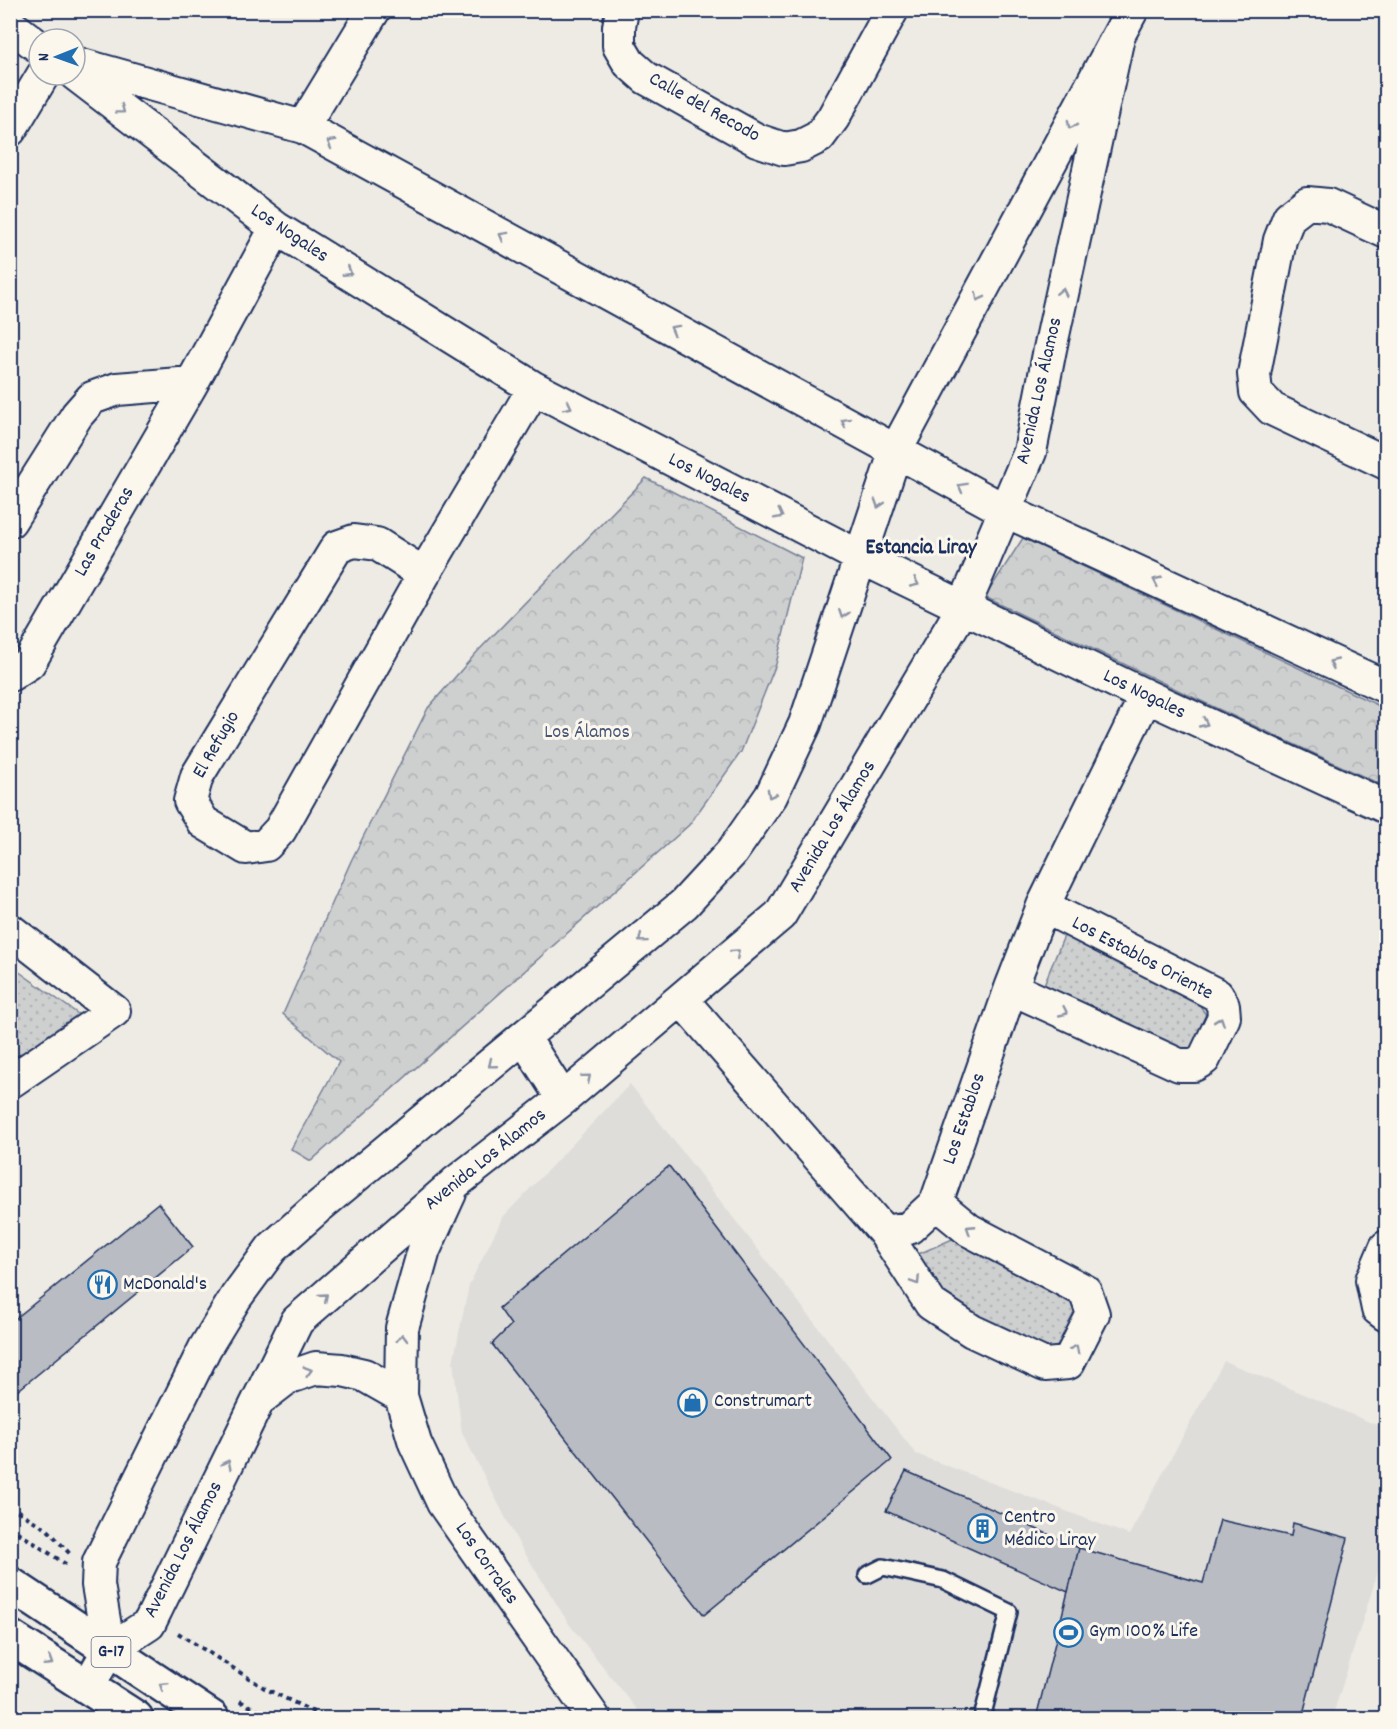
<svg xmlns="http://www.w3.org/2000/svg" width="1397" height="1729" font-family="Dekko,sans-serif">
<defs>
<pattern id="grass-dots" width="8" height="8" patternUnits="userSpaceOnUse" patternTransform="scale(1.5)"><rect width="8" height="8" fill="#cecfcf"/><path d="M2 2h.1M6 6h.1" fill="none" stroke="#b0b2b4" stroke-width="1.8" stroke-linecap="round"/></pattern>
<pattern id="park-crowns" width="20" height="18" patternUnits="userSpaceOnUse" patternTransform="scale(1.5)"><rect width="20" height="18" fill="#cecfcf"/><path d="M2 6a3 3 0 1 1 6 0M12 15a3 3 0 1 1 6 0" fill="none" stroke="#b0b2b4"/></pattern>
</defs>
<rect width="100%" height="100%" fill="#eeebe4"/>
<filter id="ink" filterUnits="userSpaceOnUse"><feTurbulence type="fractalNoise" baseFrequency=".0167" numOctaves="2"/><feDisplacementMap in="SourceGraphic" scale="12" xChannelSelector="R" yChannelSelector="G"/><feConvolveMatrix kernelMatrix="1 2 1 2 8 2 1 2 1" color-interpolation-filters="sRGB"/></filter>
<g filter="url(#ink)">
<path fill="#deddda" d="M630 1084 916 1454 1129 1535 1224 1361 1386 1429V1546L1332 1718H644L569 1624 518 1542 462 1433 453 1362 469 1285 503 1217Z"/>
<path fill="url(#grass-dots)" stroke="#747f96" stroke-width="1.5" d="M1066 931 1198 1002 1212 1025 1199 1050 1184 1056 1043 987Z
M11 966 85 1019 11 1071Z
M959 1236 1087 1303 1059 1356 938 1306 907 1259Z"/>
<path fill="url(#park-crowns)" stroke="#747f96" stroke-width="1.5" d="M646 478 802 558 776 664 741 752 689 825 311 1161 291 1149 339 1062 283 1014 351 861 428 708 478 651Z
M1023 538 1386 709V787L1188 695 985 597Z"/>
<path fill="#b9bcc3" stroke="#1b2f5e" stroke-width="1.5" d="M669 1166 892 1460 704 1615 492 1344 511 1325 499 1308Z
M158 1203 193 1247 10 1397V1323Z
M906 1471 1079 1548 1068 1592 886 1511Z
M1220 1520 1291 1536 1293 1523 1348 1538 1302 1718H1036L1079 1548 1203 1583Z"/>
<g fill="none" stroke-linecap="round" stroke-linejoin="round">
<defs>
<path id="lane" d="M867 1575 883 1567 943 1580 1009 1612 982 1718"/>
<path id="street" d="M622 10 619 27V46L629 63 646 78 757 140 784 149 801 146 819 137 833 118 892 10
M10 25 39 47
M75 63 303 127 1006 511 1386 687
M75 74 276 228 534 388 862 558 1146 696 1386 807
M303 127 374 10
M10 130 43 75
M1386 232 1328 205 1307 203 1289 217 1280 240 1254 374 1256 392 1272 409 1386 463
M192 383 276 228
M10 521 77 415 92 398 117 389 192 383 29 663 10 675
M354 541 377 544 424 574 280 830 266 845 246 848 203 822 190 801 197 776 337 547Z
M424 574 534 388
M10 930 114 1011 10 1082
M1011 988 1179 1065H1194L1204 1059 1224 1017 1223 1005 1217 995 1043 906
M682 1000 884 1232 909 1228 936 1203 1011 988 1043 906 1146 696
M524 1038 563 1099
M450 1193 424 1250 402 1328 401 1396 415 1443 443 1503 594 1718
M884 1232 931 1304 972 1331 1045 1365 1068 1363 1093 1314 1085 1291 969 1230 936 1203
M1386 1247 1372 1280 1378 1309 1386 1315
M261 1398 287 1378 316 1368 342 1370 364 1375 401 1396
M109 1650 98 1585 99 1562 205 1348 236 1297 272 1248 316 1209 684 904 732 852 771 796 805 724 896 450 1132 10
M88 1686 109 1650 149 1624 297 1321 455 1183 563 1099 780 915 964 606 1030 452 1050 349 1118 37"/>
<path id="primary" d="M10 1584 212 1718
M10 1637 136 1718"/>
</defs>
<use href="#lane" stroke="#1b2f5e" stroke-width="20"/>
<use href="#street" stroke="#1b2f5e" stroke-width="36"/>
<use href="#primary" stroke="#1b2f5e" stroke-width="38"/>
<path stroke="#1b2f5e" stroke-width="4" stroke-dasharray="4.5 4.5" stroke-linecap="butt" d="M10 1506 48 1530 70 1554
M10 1527 67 1565
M178 1633 266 1689 326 1718
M240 1701 271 1718"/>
<use href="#lane" stroke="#fbf7ec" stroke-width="15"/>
<use href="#street" stroke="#fbf7ec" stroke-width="32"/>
<use href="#primary" stroke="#fbf7ec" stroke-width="33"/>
</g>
<defs><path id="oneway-chevron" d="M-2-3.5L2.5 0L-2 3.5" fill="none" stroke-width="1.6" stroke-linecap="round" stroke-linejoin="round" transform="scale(1.5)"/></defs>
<g stroke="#8b93a5">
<use href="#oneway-chevron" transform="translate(121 110) rotate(37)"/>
<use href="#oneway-chevron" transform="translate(1071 125) rotate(118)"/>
<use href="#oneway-chevron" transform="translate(331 143) rotate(-151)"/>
<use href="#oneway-chevron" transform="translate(503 236) rotate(-151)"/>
<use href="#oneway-chevron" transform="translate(348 272) rotate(32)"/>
<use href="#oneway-chevron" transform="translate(1062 292) rotate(-78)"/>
<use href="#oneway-chevron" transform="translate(979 297) rotate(118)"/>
<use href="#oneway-chevron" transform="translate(674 329) rotate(-151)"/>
<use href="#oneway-chevron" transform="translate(568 406) rotate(27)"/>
<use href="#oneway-chevron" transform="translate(845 422) rotate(-151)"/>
<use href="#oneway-chevron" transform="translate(962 487) rotate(-151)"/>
<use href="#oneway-chevron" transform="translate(879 504) rotate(108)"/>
<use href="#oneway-chevron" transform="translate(779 515) rotate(27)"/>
<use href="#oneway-chevron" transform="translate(1157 581) rotate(-155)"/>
<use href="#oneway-chevron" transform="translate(915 583) rotate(25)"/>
<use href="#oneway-chevron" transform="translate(843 614) rotate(109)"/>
<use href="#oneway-chevron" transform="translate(1333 663) rotate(-155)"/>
<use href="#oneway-chevron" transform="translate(1204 723) rotate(25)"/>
<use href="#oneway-chevron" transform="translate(771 794) rotate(119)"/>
<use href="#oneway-chevron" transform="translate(642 939) rotate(140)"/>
<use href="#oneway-chevron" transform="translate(736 953) rotate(-41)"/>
<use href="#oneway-chevron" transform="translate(1064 1012) rotate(25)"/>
<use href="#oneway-chevron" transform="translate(1220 1021) rotate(-71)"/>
<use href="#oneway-chevron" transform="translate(492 1064) rotate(141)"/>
<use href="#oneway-chevron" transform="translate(587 1078) rotate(-40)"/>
<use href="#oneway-chevron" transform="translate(970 1229) rotate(-147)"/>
<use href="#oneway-chevron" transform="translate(916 1281) rotate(57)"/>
<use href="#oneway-chevron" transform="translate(324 1297) rotate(-41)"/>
<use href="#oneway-chevron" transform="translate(402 1338) rotate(-89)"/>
<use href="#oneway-chevron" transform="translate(1075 1349) rotate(-63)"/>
<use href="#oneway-chevron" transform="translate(308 1371) rotate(-16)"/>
<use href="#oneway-chevron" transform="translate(227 1464) rotate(-64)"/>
<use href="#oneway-chevron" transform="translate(49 1662) rotate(32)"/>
<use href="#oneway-chevron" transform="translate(163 1686) rotate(-147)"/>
</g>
</g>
<defs>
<symbol id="restaurant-ring" viewBox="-11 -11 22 22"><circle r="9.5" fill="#fbf7ec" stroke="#1f6fb2" stroke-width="1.5"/><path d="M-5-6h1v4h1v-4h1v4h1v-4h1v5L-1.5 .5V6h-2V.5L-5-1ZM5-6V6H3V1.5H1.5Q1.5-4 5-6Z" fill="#1f6fb2"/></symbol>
<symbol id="shop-ring" viewBox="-11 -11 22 22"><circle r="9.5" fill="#fbf7ec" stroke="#1f6fb2" stroke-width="1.5"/><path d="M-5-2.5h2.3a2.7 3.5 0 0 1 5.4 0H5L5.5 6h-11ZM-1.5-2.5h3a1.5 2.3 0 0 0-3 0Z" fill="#1f6fb2"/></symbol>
<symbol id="building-ring" viewBox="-11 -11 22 22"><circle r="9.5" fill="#fbf7ec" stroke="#1f6fb2" stroke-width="1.5"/><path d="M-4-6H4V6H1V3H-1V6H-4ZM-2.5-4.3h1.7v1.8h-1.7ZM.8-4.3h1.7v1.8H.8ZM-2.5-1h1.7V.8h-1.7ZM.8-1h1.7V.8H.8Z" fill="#1f6fb2"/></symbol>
<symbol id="stadium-ring" viewBox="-11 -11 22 22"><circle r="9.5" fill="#fbf7ec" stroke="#1f6fb2" stroke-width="1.5"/><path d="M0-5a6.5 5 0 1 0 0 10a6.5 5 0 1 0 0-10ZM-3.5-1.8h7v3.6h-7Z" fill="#1f6fb2"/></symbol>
</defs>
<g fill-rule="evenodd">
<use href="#restaurant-ring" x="86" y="1268" width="33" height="33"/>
<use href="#shop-ring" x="676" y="1386" width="33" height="33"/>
<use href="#building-ring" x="966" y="1512" width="33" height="33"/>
<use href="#stadium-ring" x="1052" y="1616" width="33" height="33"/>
</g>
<g text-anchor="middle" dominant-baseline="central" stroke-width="6" stroke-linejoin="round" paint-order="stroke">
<rect fill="#fbf7ec" stroke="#5e6b89" stroke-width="1.5" x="91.5" y="1637" width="39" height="30" rx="4.5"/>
<g font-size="18" font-weight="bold" fill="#1b2f5e">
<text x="111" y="1652">G-17</text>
</g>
<g font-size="20" fill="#1b2f5e" stroke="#fbf7ec">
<text transform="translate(704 108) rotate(29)">Calle del Recodo</text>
<text transform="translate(289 234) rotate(34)">Los Nogales</text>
<text transform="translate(1040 391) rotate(-77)">Avenida Los Álamos</text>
<text transform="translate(709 479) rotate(27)">Los Nogales</text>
<text transform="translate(105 532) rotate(-60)">Las Praderas</text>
<text transform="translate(1144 695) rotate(26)">Los Nogales</text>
<text transform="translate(217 745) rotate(-60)">El Refugio</text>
<text transform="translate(833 827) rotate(-59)">Avenida Los Álamos</text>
<text transform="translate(1142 959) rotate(28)">Los Establos Oriente</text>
<text transform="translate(965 1119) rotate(-71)">Los Establos</text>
<text transform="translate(486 1160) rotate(-39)">Avenida Los Álamos</text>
<text transform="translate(184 1550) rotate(-63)">Avenida Los Álamos</text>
<text transform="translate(486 1564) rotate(55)">Los Corrales</text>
</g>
<g font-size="20" fill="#48577a" stroke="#fbf7ec">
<text x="587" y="733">Los Álamos</text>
</g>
<g font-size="20" fill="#1b2f5e" stroke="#fbf7ec" text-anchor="start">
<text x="123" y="1285">McDonald's</text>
<text x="714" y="1402">Construmart</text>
<text x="1004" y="1518">Centro<tspan x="1004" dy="23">Médico Liray</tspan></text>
<text x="1089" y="1632">Gym 100% Life</text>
</g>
<g font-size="21" font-weight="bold" fill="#1b2f5e" stroke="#fbf7ec">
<text x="921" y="549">Estancia Liray</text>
</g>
</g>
<rect width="1397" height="1729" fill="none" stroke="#fbf7ec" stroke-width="36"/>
<rect x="18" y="18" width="1361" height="1693" fill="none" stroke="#1b2f5e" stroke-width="2" filter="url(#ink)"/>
<g transform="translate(57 57) rotate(269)"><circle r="28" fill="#fbf7ec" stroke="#a1a7b3" stroke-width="1.5"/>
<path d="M0-4.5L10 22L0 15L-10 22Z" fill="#1f6fb2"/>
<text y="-9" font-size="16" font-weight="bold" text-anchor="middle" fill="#1b2f5e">N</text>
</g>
</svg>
